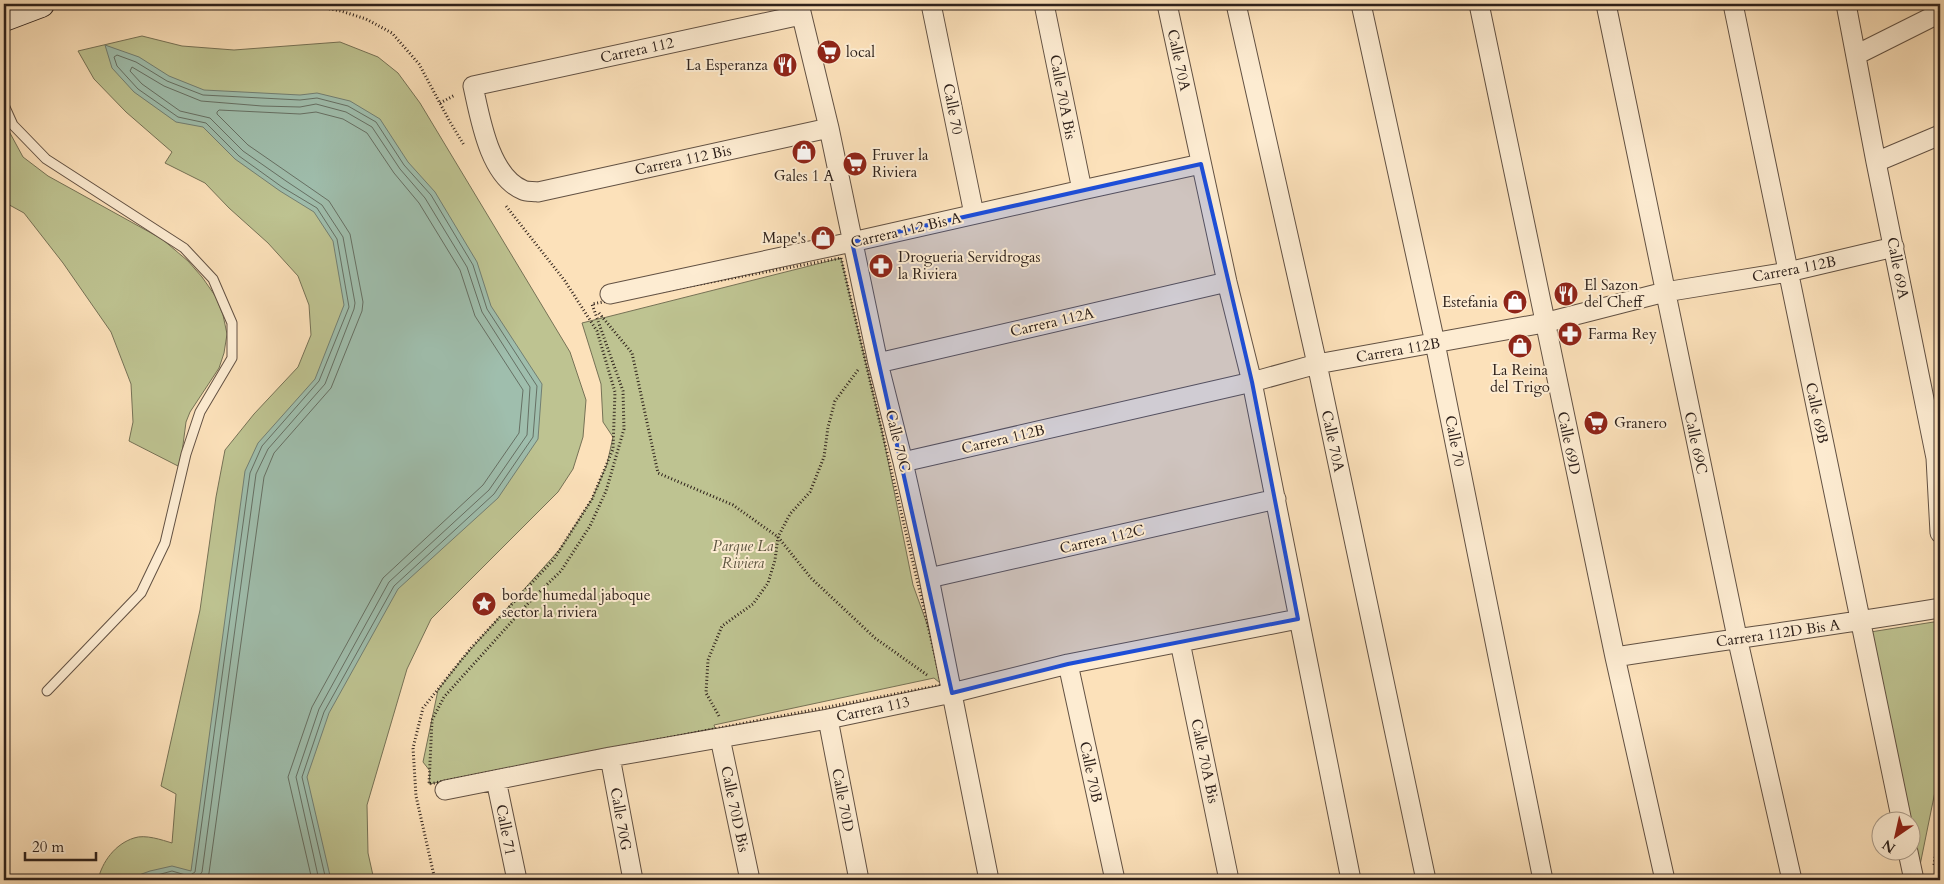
<svg xmlns="http://www.w3.org/2000/svg" width="1944" height="884" font-family="Cardo,serif">
<rect width="100%" height="100%" fill="#fce1ba"/>
<filter id="stains"><feTurbulence type="fractalNoise" baseFrequency=".004" numOctaves="4"/><feColorMatrix values="0 0 0 0 .2 0 0 0 0 .09 0 0 0 0 .02 0 0 0 .5 -.17"/></filter>
<radialGradient id="worn" r=".72"><stop offset=".6" stop-color="#630" stop-opacity="0"/><stop offset="1" stop-color="#630" stop-opacity=".3"/></radialGradient>
<path fill="#bec391" stroke="#767256" d="M142 36 182 46 234 50 340 42 378 57 398 73 420 103 570 352 586 400 583 437 573 469 558 492 431 619 407 669 367 805 368 853 374 880H98C102 862 115 844 134 838 145 834 162 840 172 843L176 794 161 786 200 610 216 497 225 450 254 414 298 367 311 335 309 305 298 276 268 243 229 208 205 183 165 163 172 152 126 112 94 79 78 51Z
M4 122 23 157 48 176 162 239 188 261 202 277 216 297 223 315 227 334 224 353 219 368 190 412 186 422 181 460 178 466 129 441 133 422 131 384 111 332 63 263 24 213 4 202Z
M841 258 882 431 913 585 952 693 934 678 714 725 715 728 429 784 430 771 423 762 438 690 462 659 560 549 592 499 607 464 613 437 603 422 601 384 582 323 602 318V316L603 318Z
M1940 621V767L1917 880 1912 852V822L1903 821 1864 633Z"/>
<path fill="#9fbead" stroke="#727f73" d="M105 45 139 57 169 76 204 90 300 95 317 93 350 101 380 119 408 162 435 192 477 262 491 306 542 384 538 439 498 498 398 589 329 713 307 777 331 880H125L150 871 172 866 191 871 245 471 258 443 315 379 344 305 333 241 314 212 280 191 235 159 203 127 176 122 134 92 112 68Z"/>
<g fill="none" stroke-linecap="round" stroke-linejoin="round">
<path stroke="#667064" stroke-width="1" d="M139 880 172 871 189 876 195 872 250 473 262 446 319 381 349 307 337 239 317 208 282 187 239 156 206 123 178 117 138 89 117 66 114 57 117 55 136 62 167 81 203 95 300 100 317 98 348 106 376 122 404 165 431 195 473 265 487 309 537 386 533 437 494 494 394 586 324 712 302 777 326 880
M196 880 202 872 256 474 268 449 325 384 354 309 355 303 343 237 322 205 286 181 243 151 210 118 180 111 142 84 130 71 132 67 164 86 201 101 262 106 300 107 316 104 346 112 372 127 400 169 425 198 467 267 482 312 530 387 527 435 489 490 389 582 319 709 296 777 319 880
M207 880 209 873 264 477 274 453 331 388 362 311 363 302 350 234 329 201 248 145 217 114V112L219 110 300 114 316 112 343 119 367 133 394 173 419 203 460 270 475 316 523 390 519 433 483 485 383 578 312 707 288 777 312 880"/>
<defs>
<path id="lane" d="M4 105 13 125 46 159 184 248 213 279 232 323V358L200 412 186 454 165 543 141 593 47 691"/>
<path id="street" d="M799 4 829 128 878 363 903 462 929 578 989 880
M931 4 974 214
M1044 4 1082 190
M1167 4 1227 282 1252 382 1351 880
M1236 4 1317 364 1426 880
M1361 4 1435 343 1543 880
M1479 4 1615 657 1665 880
M1606 4 1737 637 1792 880
M1733 4 1902 822
M1846 4 1876 162 1936 458 1940 533
M801 15 473 86C480 117 489 176 523 190 527 192 533 191 538 192L829 128
M1856 55 1940 13
M1876 162 1940 135
M610 294 852 242 1082 190 1201 164
M878 363 1227 282
M903 462 1252 382 1317 364 1544 323 1665 292 1788 272 1894 247
M929 578 1276 499
M1180 642 1229 880
M1615 657C1723 640 1832 626 1940 608
M1068 664 1115 880
M828 719 859 880
M720 738 750 880
M610 757 633 880
M496 780 517 880
M445 790 610 757 828 719 952 693 1068 664 1298 619
M1908 852 1914 880"/>
<path id="secondary" d="M4 18 41 4"/>
</defs>
<use href="#lane" stroke="#625143" stroke-width="11"/>
<use href="#street" stroke="#625143" stroke-width="21"/>
<use href="#secondary" stroke="#2e211b" stroke-width="28"/>
<path stroke="#2e211b" stroke-width="3" stroke-dasharray="1 2.5" stroke-linecap="butt" d="M284 4 309 5 341 11 366 19 392 33 419 64 450 122 464 145
M440 103 455 95
M841 258 942 685 429 784 432 720 444 697 533 598 561 571 590 526 606 491 624 429 623 391 592 304Z
M599 313 632 353 658 473 733 505 778 537 811 578 875 638 927 675
M719 716 706 693 708 660 722 626 753 604 768 583 775 560 778 537 790 514 810 492 824 457 828 427 835 401 858 370
M1934 865 1940 820
M435 880 416 796 413 748 423 708 471 648 554 559 592 499 613 449 615 392 597 331 565 281 506 206"/>
<use href="#lane" stroke="#fdecd2" stroke-width="9"/>
<use href="#street" stroke="#fdecd2" stroke-width="19"/>
<use href="#secondary" stroke="#fdecd2" stroke-width="26"/>
</g>
<path fill="#1d4ed8" fill-opacity="0.2" stroke="#1d4ed8" stroke-width="4" stroke-linejoin="round" d="M1201 164 1252 382 1298 619 1068 664 952 693 852 242Z"/>
<defs>
<symbol id="supermarket-disc" viewBox="-11 -11 22 22"><circle r="9.5" fill="#8f2418" stroke="#fdecd2"/><path d="M-6-5.5h2.5l.6 2H6L4.5 2H-2.5L-4.4-4H-6ZM-1.5 3.2a1.3 1.3 0 1 0 .1 0ZM3 3.2a1.3 1.3 0 1 0 .1 0Z" fill="#fff"/></symbol>
<symbol id="restaurant-disc" viewBox="-11 -11 22 22"><circle r="9.5" fill="#8f2418" stroke="#fdecd2"/><path d="M-5-6h1v4h1v-4h1v4h1v-4h1v5L-1.5 .5V6h-2V.5L-5-1ZM5-6V6H3V1.5H1.5Q1.5-4 5-6Z" fill="#fff"/></symbol>
<symbol id="shop-disc" viewBox="-11 -11 22 22"><circle r="9.5" fill="#8f2418" stroke="#fdecd2"/><path d="M-5-2.5h2.3a2.7 3.5 0 0 1 5.4 0H5L5.5 6h-11ZM-1.5-2.5h3a1.5 2.3 0 0 0-3 0Z" fill="#fff"/></symbol>
<symbol id="pharmacy-disc" viewBox="-11 -11 22 22"><circle r="9.5" fill="#8f2418" stroke="#fdecd2"/><path d="M-2-6h4v4h4v4h-4v4h-4v-4h-4v-4h4Z" fill="#fff"/></symbol>
<symbol id="sight-disc" viewBox="-11 -11 22 22"><circle r="9.5" fill="#8f2418" stroke="#fdecd2"/><path d="M0-6L1.8-2.2L6-1.7L2.9 1.2L3.7 5.4L0 3.3L-3.7 5.4L-2.9 1.2L-6-1.7L-1.8-2.2Z" fill="#fff"/></symbol>
</defs>
<g fill-rule="evenodd">
<use href="#supermarket-disc" x="815" y="38" width="28" height="28"/>
<use href="#restaurant-disc" x="771" y="51" width="28" height="28"/>
<use href="#shop-disc" x="790" y="138" width="28" height="28"/>
<use href="#supermarket-disc" x="841" y="150" width="28" height="28"/>
<use href="#shop-disc" x="809" y="224" width="28" height="28"/>
<use href="#pharmacy-disc" x="867" y="252" width="28" height="28"/>
<use href="#restaurant-disc" x="1552" y="280" width="28" height="28"/>
<use href="#shop-disc" x="1501" y="288" width="28" height="28"/>
<use href="#pharmacy-disc" x="1556" y="320" width="28" height="28"/>
<use href="#shop-disc" x="1506" y="332" width="28" height="28"/>
<use href="#supermarket-disc" x="1582" y="409" width="28" height="28"/>
<use href="#sight-disc" x="470" y="590" width="28" height="28"/>
</g>
<g text-anchor="middle" dominant-baseline="central" stroke-width="4" stroke-linejoin="round" paint-order="stroke">
<g font-size="15" fill="#2e211b" stroke="#fdecd2">
<text transform="translate(637 50) rotate(-12)">Carrera 112</text>
<text transform="translate(1179 60) rotate(78)">Calle 70A</text>
<text transform="translate(1063 97) rotate(79)">Calle 70A Bis</text>
<text transform="translate(953 109) rotate(79)">Calle 70</text>
<text transform="translate(683 160) rotate(-12)">Carrera 112 Bis</text>
<text transform="translate(906 230) rotate(-13)">Carrera 112 Bis A</text>
<text transform="translate(1898 268) rotate(79)">Calle 69A</text>
<text transform="translate(1794 269) rotate(-11)">Carrera 112B</text>
<text transform="translate(1052 322) rotate(-13)">Carrera 112A</text>
<text transform="translate(1398 350) rotate(-10)">Carrera 112B</text>
<text transform="translate(1817 413) rotate(78)">Calle 69B</text>
<text transform="translate(1003 439) rotate(-13)">Carrera 112B</text>
<text transform="translate(898 441) rotate(76)">Calle 70C</text>
<text transform="translate(1333 441) rotate(78)">Calle 70A</text>
<text transform="translate(1455 441) rotate(79)">Calle 70</text>
<text transform="translate(1569 443) rotate(78)">Calle 69D</text>
<text transform="translate(1696 443) rotate(78)">Calle 69C</text>
<text transform="translate(1102 539) rotate(-13)">Carrera 112C</text>
<text transform="translate(1778 633) rotate(-8)">Carrera 112D Bis A</text>
<text transform="translate(873 709) rotate(-12)">Carrera 113</text>
<text transform="translate(1205 761) rotate(78)">Calle 70A Bis</text>
<text transform="translate(1091 772) rotate(78)">Calle 70B</text>
<text transform="translate(843 800) rotate(79)">Calle 70D</text>
<text transform="translate(735 809) rotate(78)">Calle 70D Bis</text>
<text transform="translate(621 819) rotate(80)">Calle 70G</text>
<text transform="translate(506 830) rotate(79)">Calle 71</text>
</g>
<g font-size="15" fill="#2e211b" stroke="#fdecd2" text-anchor="start">
<text x="846" y="52">local</text>
<text x="768" y="65" text-anchor="end">La Esperanza</text>
<text x="872" y="155">Fruver la<tspan x="872" dy="17">Riviera</tspan></text>
<text x="804" y="176" text-anchor="middle">Gales 1 A</text>
<text x="806" y="238" text-anchor="end">Mape's</text>
<text x="898" y="257">Drogueria Servidrogas<tspan x="898" dy="17">la Riviera</tspan></text>
<text x="1584" y="285">El Sazon<tspan x="1584" dy="17">del Cheff</tspan></text>
<text x="1498" y="302" text-anchor="end">Estefania</text>
<text x="1588" y="334">Farma Rey</text>
<text x="1520" y="370" text-anchor="middle">La Reina<tspan x="1520" dy="17">del Trigo</tspan></text>
<text x="1614" y="423">Granero</text>
<text x="502" y="595">borde humedal jaboque<tspan x="502" dy="17">sector la riviera</tspan></text>
</g>
<g font-size="15" font-style="italic" fill="#59523e" stroke="#fdecd2">
<text x="743" y="546">Parque La<tspan x="743" dy="17">Riviera</tspan></text>
</g>
</g>
<rect width="1944" height="884" fill="none" stroke="#fce1ba" stroke-width="20"/>
<rect x="5" y="5" width="1934" height="874" fill="none" stroke="#2e211b" stroke-width="2.5"/>
<rect x="10" y="10" width="1924" height="864" fill="none" stroke="#2e211b"/>
<g transform="translate(1896 836) rotate(214)"><circle r="24" fill="#fdecd2" stroke="#aa9b89"/>
<path d="M0-4L9 19L0 12L-9 19Z" fill="#8f2418"/>
<text y="-8" font-size="14" font-weight="bold" text-anchor="middle" fill="#2e211b">N</text>
</g>
<path d="M25 852v8h71v-8" fill="none" stroke="#2e211b" stroke-width="2.5"/>
<text x="32" y="852" font-size="15" fill="#2e211b" stroke="#fdecd2" stroke-width="4" paint-order="stroke">20 m</text>
<rect width="100%" height="100%" filter="url(#stains)"/>
<rect width="100%" height="100%" fill="url(#worn)"/>
</svg>
